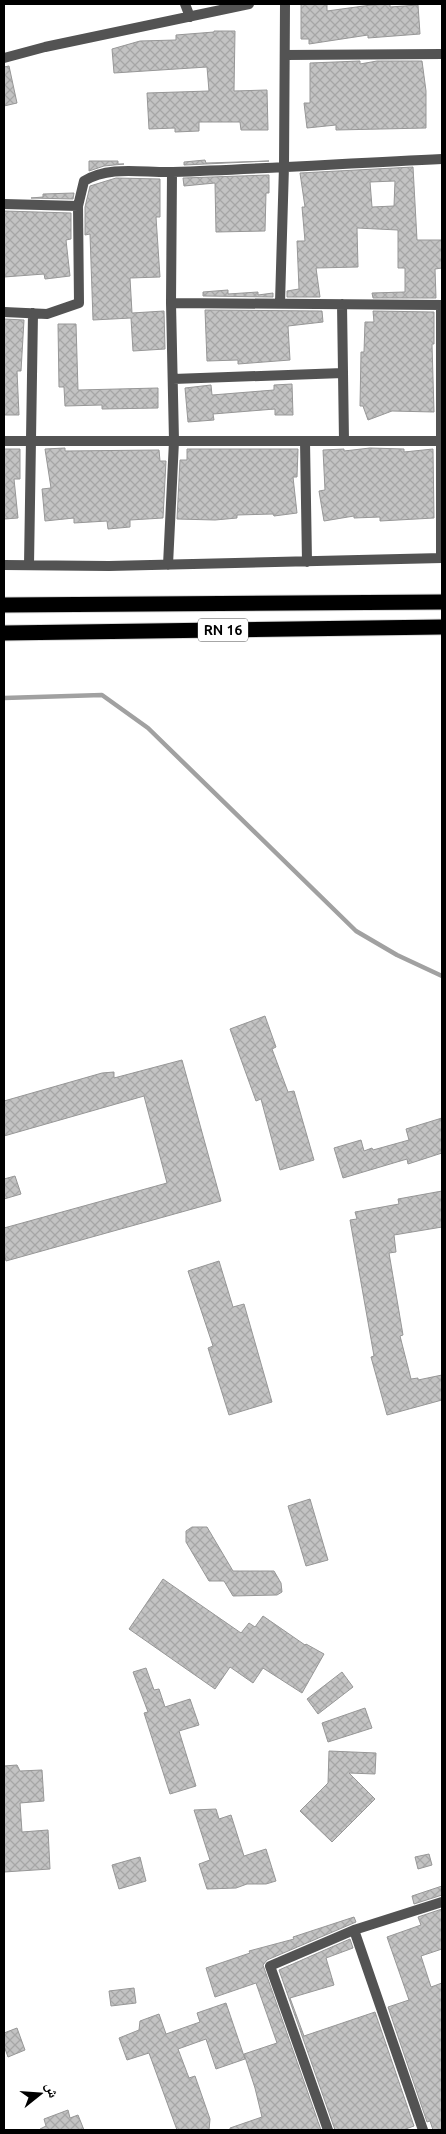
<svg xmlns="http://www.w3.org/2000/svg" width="446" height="2134" font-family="Ubuntu,'Noto Naskh Arabic',sans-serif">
<defs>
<pattern id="building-cross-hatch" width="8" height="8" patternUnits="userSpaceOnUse" patternTransform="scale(1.25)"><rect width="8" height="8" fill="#c3c3c3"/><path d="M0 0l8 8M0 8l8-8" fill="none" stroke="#a6a6a6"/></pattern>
</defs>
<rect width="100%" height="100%" fill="#fff"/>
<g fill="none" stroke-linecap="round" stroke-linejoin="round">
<path stroke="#a1a1a1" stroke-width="4.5" d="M4 698 102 695 148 728 356 931 397 955 442 976"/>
</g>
<path fill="url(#building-cross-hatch)" stroke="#979797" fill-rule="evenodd" d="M301 4H327V11L371 5 390 4V7L418 5 420 34 368 38V35L309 44V39H301Z
M214 31H235L234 91 267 90 268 130H241L240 122H199V131L175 132V128L149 129 147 93 209 91 207 67 114 73 112 49 140 41 176 40V35L214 32Z
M360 61V64L377 61H422L426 91V128L336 130V125L307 128 304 103H310V63Z
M9 66 17 103 4 106V67Z
M205 160 206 163 269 161 184 165V162Z
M89 161H118V164H124L104 166 89 171Z
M413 167 417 240H442V268L435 269 436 298H373L372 293 405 292V268H398V230L357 228 358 267 316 268 320 297H287V291L299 289 297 241H305L302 207H305L300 173ZM395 181 394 206 372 207 370 182Z
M269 175V193H266L265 231 216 232 215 183 184 186 183 178Z
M116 178 160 179V217H156L160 277 130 278 132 313 164 311 165 349 133 351 131 318 93 320 90 234 85 235V207L90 186Z
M74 193 73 199 31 198 43 197V194Z
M4 211 71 213V239L66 240 70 276 45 279 44 274 4 277Z
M228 290V294L258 292V295L273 293V297L203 296V292Z
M205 310 322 311 323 322 288 326 290 360 238 364V360L207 361Z
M373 311 434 312V344H432L434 412 392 411 368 420 363 406H360L361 352H364L365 322H374Z
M4 319 24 320 21 371H17L19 415H4Z
M58 324H76L78 390 158 388V408L102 409V405L65 406 64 387H59Z
M292 384 293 415H275V409L213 414 214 420 188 422 185 388 211 385 212 395 274 390V385Z
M65 448V451L159 450 160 461H166L163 518 130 520V527L108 529 107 521 74 523V518L45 521 42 489 51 488 45 449Z
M370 448 404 449V452L433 449 434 518 380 521V517L354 518V516L324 521 319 491 325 490 323 450 344 449V451Z
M4 449H20V479H14L18 518 4 519Z
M187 449H298L297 477H293L297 513 274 516 273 514 237 515V518L215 520 177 519 180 460H187Z
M265 1016 276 1047 272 1049 288 1092 294 1091 314 1160 280 1170 261 1099 256 1101 230 1029Z
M182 1060 221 1201 6 1261 4 1253V1228L167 1183 144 1096 4 1136V1101L102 1073 114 1072V1078Z
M442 1118V1153L408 1164 407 1159 343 1178 334 1148 361 1140 364 1151 372 1148 373 1150 409 1140 406 1129Z
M15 1176 21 1194 4 1199V1179Z
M442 1191V1227L394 1235 396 1252 389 1253 403 1335 400 1336 411 1379 418 1378V1380L442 1375V1400L387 1415 371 1357 374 1356 350 1220 357 1219 355 1212 399 1204 398 1199Z
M219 1261 233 1307 244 1304 272 1402 229 1415 208 1348 213 1346 188 1271Z
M310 1499 328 1560 306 1566 288 1506Z
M192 1527H207L233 1571H274L281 1583 282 1592 277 1595 233 1596 224 1581H209L186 1542V1531Z
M163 1579 241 1633 249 1623 255 1627 263 1616 305 1645 306 1644 324 1654 302 1693 263 1668 253 1683 230 1667 215 1689 129 1629Z
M146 1668 154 1690 159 1689 165 1707 190 1699 199 1725 179 1731 196 1786 170 1794 144 1713 148 1712 133 1672Z
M342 1672 353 1687 318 1714 307 1699Z
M365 1708 372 1728 328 1742 322 1723Z
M329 1751 376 1753 375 1774 349 1773 375 1799 332 1842 300 1811 328 1783Z
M17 1765 20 1771 42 1770 44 1801 20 1803 22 1832 48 1830 50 1869 4 1872V1766Z
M216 1809 219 1819 231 1815 244 1856 266 1849 276 1881 266 1884H247L236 1888 207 1889 199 1864 210 1860 194 1810Z
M429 1854 432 1865 418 1869 415 1857Z
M140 1857 146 1881 119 1889 112 1865Z
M442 1886V1895L414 1904 412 1896Z
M442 1909V1949L421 1956 431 1987 442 1983V2130H433L430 2121 427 2122 388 2007 409 2000 387 1937 421 1925 418 1917Z
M354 1917 356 1922 267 1960 263 1965 321 2130H230V2128L262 2117 255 2088 244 2054 277 2043 256 1983 215 1997 206 1968 250 1953 249 1951 294 1939 293 1937Z
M350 1939 353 1948 326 1958 334 1985 290 1998 304 2036 375 2012 414 2126 403 2130H335L279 1970Z
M134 1988 136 2003 111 2006 109 1991Z
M226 2003 245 2059 216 2069 206 2039 178 2049 189 2078 195 2076 210 2119 209 2130H177L149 2053 127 2060 119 2038 139 2030 140 2021 159 2014 166 2034 200 2022 197 2013Z
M17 2028 25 2050 8 2057 4 2046V2033Z
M68 2110 70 2118 78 2115 84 2130H40V2129L46 2126 44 2119Z"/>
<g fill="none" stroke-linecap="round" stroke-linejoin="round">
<defs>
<path id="highway" d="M4 605 442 602
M4 633 442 627"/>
</defs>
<use href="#highway" stroke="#dbdbdb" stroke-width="17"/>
<path stroke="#535353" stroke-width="10" d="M185 4 190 17
M285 55 442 54
M4 58 45 47 249 4
M4 204 78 206 79 303 47 314 4 312
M78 206 84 181C110 165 143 173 173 172 263 169 352 163 442 159
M171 303 442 305
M280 303 284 166 285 4
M342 304 344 441
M441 305V558
M173 379 343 373
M4 441H442
M305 441 307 562
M4 565 109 566 442 558
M29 565 33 313
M168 565 174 441 171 303 172 172
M354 1930 423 2130
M328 2130 270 1966 354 1930 442 1902"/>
<use href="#highway" stroke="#000" stroke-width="15"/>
</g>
<g text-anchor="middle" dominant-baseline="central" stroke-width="4" stroke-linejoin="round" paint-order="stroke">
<rect fill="#fff" stroke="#4c4c4c" stroke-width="1" x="198" y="618.5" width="50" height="23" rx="4"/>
<g font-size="14" font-weight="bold" fill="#000">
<text x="223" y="630">RN 16</text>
</g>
</g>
<rect width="446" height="2134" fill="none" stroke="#000000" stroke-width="10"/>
<g transform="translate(40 2094) rotate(73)" stroke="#ffffff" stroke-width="4" paint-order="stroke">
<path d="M0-4L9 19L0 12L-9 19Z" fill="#000000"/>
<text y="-8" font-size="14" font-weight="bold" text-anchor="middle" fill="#000000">ش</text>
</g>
</svg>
